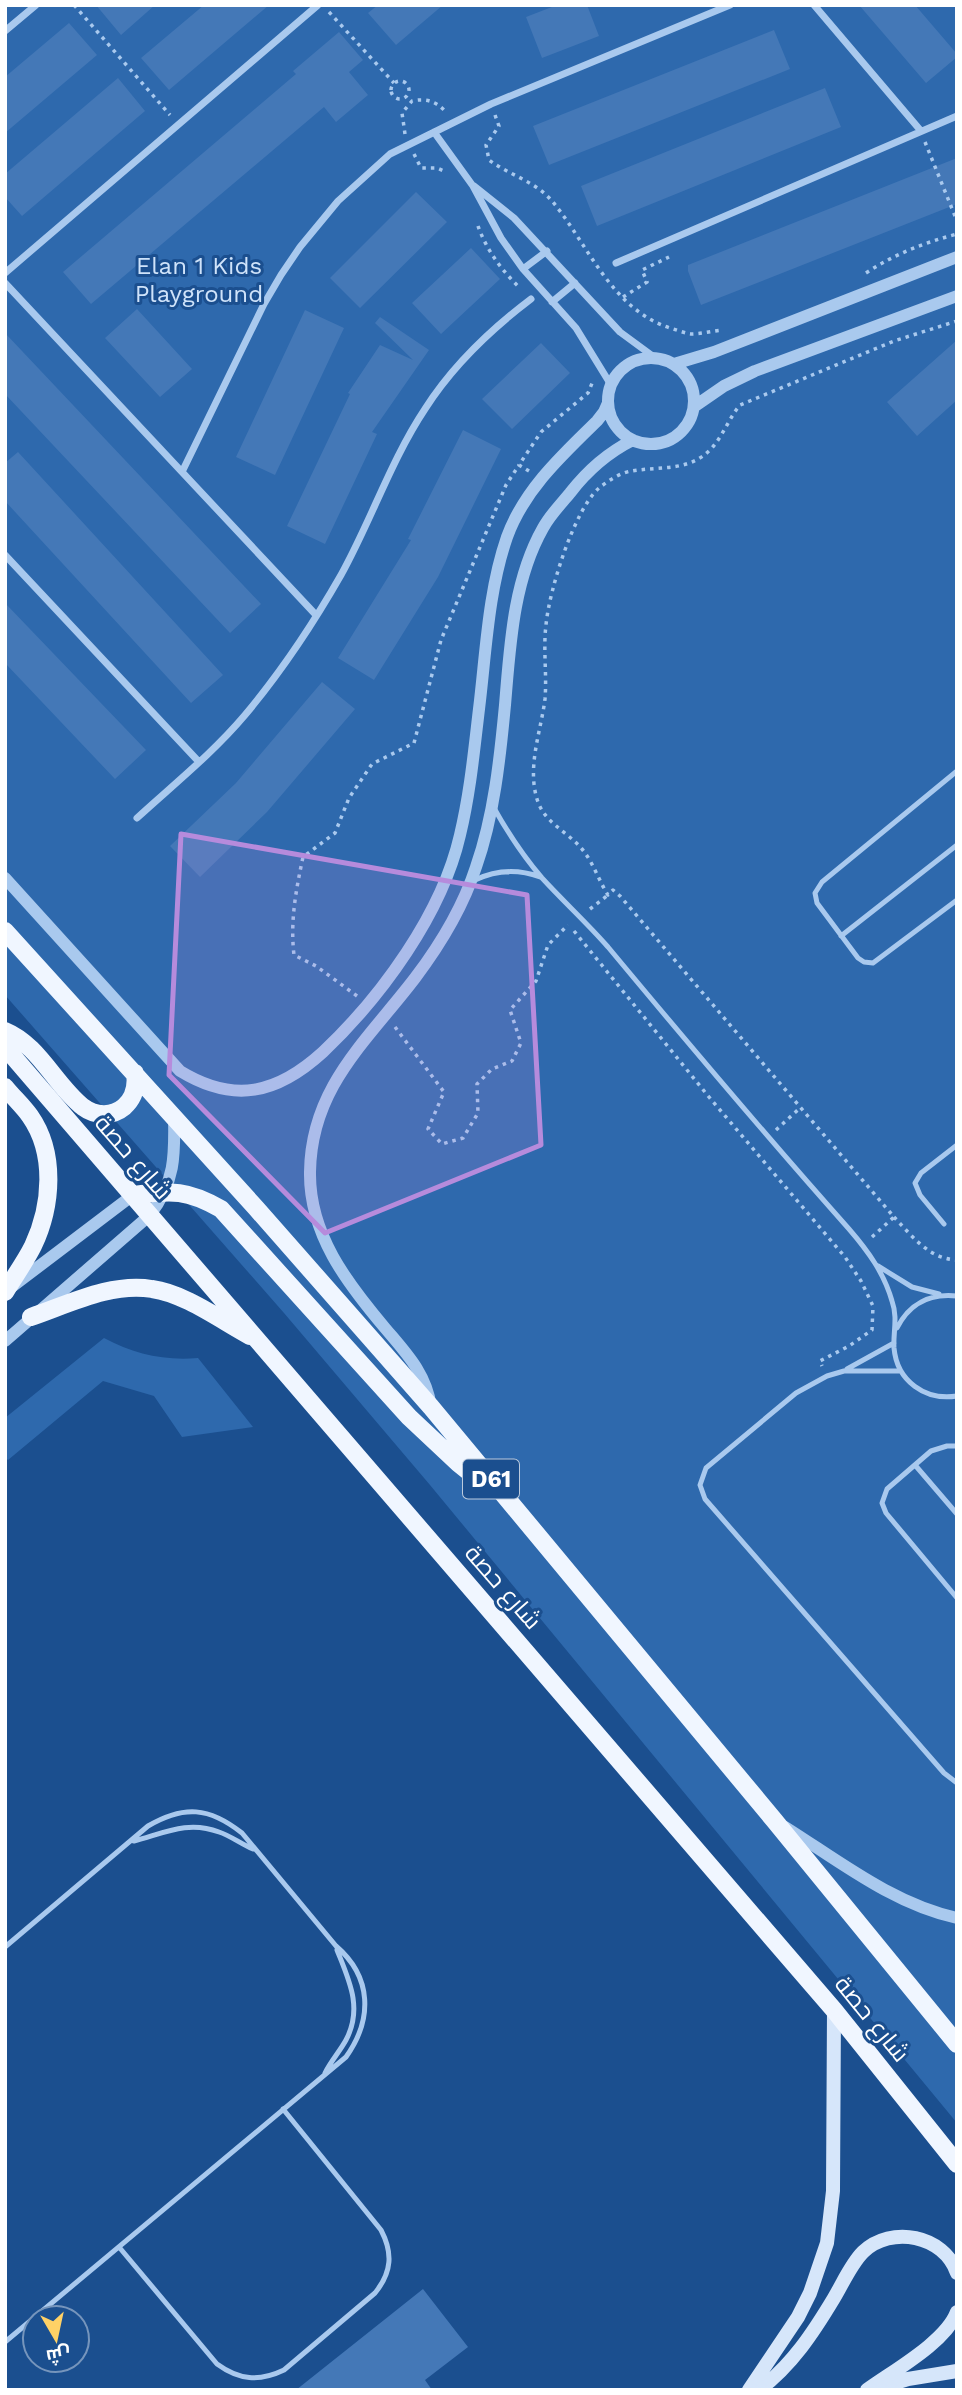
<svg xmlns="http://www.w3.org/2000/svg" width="962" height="2395" font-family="'Work Sans',Cairo,sans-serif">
<rect width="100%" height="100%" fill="#1b4f8f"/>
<path fill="#2e69ad" d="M5 5H957V2123L430 1485 284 1313 5 995Z
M104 1338C134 1354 164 1361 198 1358L253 1427 182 1437 154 1396 103 1381 8 1460 5 1457V1418Z"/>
<path fill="#4478b7" d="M96 5H155L121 35Z
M204 5H269L169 90 141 58Z
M378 5H443L396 45 368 13Z
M557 5H587L599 36 542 58 526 17Z
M859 5H915L957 54V57L926 83Z
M69 23 97 55 5 133V77Z
M774 30 790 69 549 165 533 126Z
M339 32 363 60 349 72 368 95 336 122 324 107 91 304 63 272 296 74 293 71Z
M118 78 145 111 22 216 5 197V174Z
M825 88 841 127 597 226 581 186Z
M957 158V204L701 305 688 271V265Z
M416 192 447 222 360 308 330 278Z
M471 248 500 279 441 334 412 303Z
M137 309 192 369 160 397 105 338Z
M305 310 344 328 275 475 236 457Z
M380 317 429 350 372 432 377 434 325 544 287 526 350 394 348 393 380 345 413 360 375 323Z
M5 333 261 604 230 633 5 394Z
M957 340V400L917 436 887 402Z
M541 343 570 373 512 429 482 399Z
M463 430 501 449 438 577 374 680 338 658 411 540 408 539Z
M18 452 223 675 191 703 5 501V463Z
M5 603 146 750 115 779 5 663Z
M322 682 355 709 267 812 200 877 170 846 236 783Z
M423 2289 468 2347 425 2380 432 2390H296Z"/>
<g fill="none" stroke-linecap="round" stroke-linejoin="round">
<path stroke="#a9c9ee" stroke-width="3.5" stroke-dasharray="3.5 5" stroke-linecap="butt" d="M74 5 170 115
M329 12 394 83
M391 90a9 9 0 1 1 18 0a9 9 0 1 1-18 0Z
M495 115 499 126 486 145 489 160C509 175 535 181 552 201 588 244 611 309 670 328 677 330 684 333 691 334 701 334 712 331 723 330
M405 134 402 113 412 101C426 98 436 101 446 112
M925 142 957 221
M414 154 421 168H437L446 172
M478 226C486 249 502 271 520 288
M866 273C895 254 923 243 957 234
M623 297 647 282 642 270 669 257
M529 471 519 465 541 432 588 393 593 381
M590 909 608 895
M574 931 709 1097 845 1257 861 1281 873 1306 872 1330 849 1346 820 1361 822 1366
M357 996 316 966 294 955C290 921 296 890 303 857L335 833 349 798 372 764 414 743 441 640 506 485 519 465
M395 1027 444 1092 428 1129 442 1144 463 1138 478 1113 477 1084 492 1069 512 1061 521 1043 510 1010 536 981 548 945 568 925
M776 1130 801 1107
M894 1217C912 1236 929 1259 957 1260
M872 1237 894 1217 620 896 613 890 608 895C599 881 593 862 582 849 567 831 544 823 537 799 527 766 541 731 545 699 547 674 543 649 546 625 549 591 574 510 599 488 608 481 621 472 632 471 660 466 689 472 711 449 723 436 729 418 740 405L894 341 957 321"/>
<path stroke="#a9c9ee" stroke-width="5" d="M957 771 822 882 815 893 817 903 858 958 864 962 873 963 957 900
M494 808C508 833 524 857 542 878 564 902 587 923 608 947 687 1042 767 1137 849 1229 868 1251 884 1273 892 1301 898 1318 893 1332 894 1348 897 1381 925 1401 957 1396
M475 880C496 870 518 869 540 877
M841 936 957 845
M944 1224 920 1195 915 1183 921 1173 957 1145
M878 1266 912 1287 939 1294
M897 1328C909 1304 930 1293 957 1296
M847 1369 894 1343
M900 1371H844L827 1376 796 1393 706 1468 700 1485 705 1499 944 1773 957 1783
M957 1446H947L931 1451 887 1489 882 1503 886 1513 957 1598
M915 1465 957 1514
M134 1841C164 1833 188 1820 219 1832 231 1836 241 1844 253 1849
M5 1947 148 1826C184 1805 209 1807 242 1833L336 1946C372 1977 373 2019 346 2057L5 2342
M325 2073C331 2061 340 2051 346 2040 363 2008 349 1980 337 1950
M119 2247 217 2364C239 2380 259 2382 284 2370L375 2293C392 2272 393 2253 381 2230L283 2109"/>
<path stroke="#a9c9ee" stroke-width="7" d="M814 5 921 131
M5 31 36 5
M434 132 473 186 501 238 523 269 576 328 611 385
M474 186 514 218 620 332 654 357
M616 263 957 116
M523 269 547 251
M5 273 318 5
M5 283 316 615
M552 302 575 283
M182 472 264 304 281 275 300 247 338 201 390 154 491 104 730 5
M5 555 199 762
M137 818C173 785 213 753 245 715 281 672 313 624 341 575 371 521 391 460 425 409 453 365 490 330 531 299"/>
<path stroke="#a9c9ee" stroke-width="12" d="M608 401a43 43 0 1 1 86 0a43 43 0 1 1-86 0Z
M674 364 714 352 957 257
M695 406 724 386 755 371 957 296
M5 878 180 1071C234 1104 277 1094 323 1052 381 997 442 914 460 835 470 794 474 751 479 709 486 652 488 592 507 537 524 490 562 455 597 421L604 412 608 403
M13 1286 133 1195
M5 1341 150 1215C175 1182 175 1156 174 1116
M431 1407C426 1373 406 1353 385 1328 347 1283 309 1234 310 1172 311 1087 367 1041 415 978 440 945 463 907 476 867 494 816 500 758 505 705 510 646 513 581 543 528 550 515 561 504 570 493 587 471 607 453 633 440
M785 1827C839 1861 893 1904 957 1918"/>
<path stroke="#d6e6fa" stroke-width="14" d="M876 2389 908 2379 957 2371
M749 2390 798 2317 810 2293 827 2243 833 2191 834 2010
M759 2390C792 2365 813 2333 834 2298 843 2283 851 2264 863 2252 891 2225 944 2235 957 2273
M867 2390C893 2371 946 2342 957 2312"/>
<path stroke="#f0f6ff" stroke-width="18" d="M5 931 256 1208 431 1407 774 1820 957 2044
M5 1031C39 1045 55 1085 83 1107 95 1116 112 1117 124 1107 134 1098 137 1086 135 1073
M5 1047 834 2010 957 2164
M5 1087C13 1097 23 1106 30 1116 56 1153 52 1206 33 1246 25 1262 14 1277 5 1292
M133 1195C172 1191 186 1189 221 1209L409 1417 458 1463 489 1488
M31 1317C69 1304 112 1282 152 1289 184 1293 222 1321 250 1336"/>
</g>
<path fill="#b68bdc" fill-opacity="0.2" stroke="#b68bdc" stroke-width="5" stroke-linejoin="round" d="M181 834 527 895 541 1145 325 1233 169 1075Z"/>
<g text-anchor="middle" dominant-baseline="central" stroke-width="6" stroke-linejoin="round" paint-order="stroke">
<rect fill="#1b4f8f" stroke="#bbcadd" stroke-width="2" x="463" y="1459.5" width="56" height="39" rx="5"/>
<g font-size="23" font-weight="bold" fill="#fff">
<text x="491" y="1479">D61</text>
</g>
<g font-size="24" fill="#cfe3fa" stroke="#1b4f8f">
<text x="199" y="266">Elan 1 Kids<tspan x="199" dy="28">Playground</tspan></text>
</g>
<g font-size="24" fill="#fff" stroke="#1b4f8f">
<text transform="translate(133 1157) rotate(49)">شارع حصة</text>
<text transform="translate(503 1587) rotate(49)">شارع حصة</text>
<text transform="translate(872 2019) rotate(51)">شارع حصة</text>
</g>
</g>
<rect width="962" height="2395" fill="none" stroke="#ffffff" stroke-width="14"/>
<g transform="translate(56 2339) rotate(171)"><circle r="33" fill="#1b4f8f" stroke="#7695bc" stroke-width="2"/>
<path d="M0-5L12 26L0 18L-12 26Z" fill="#ffd166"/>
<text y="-10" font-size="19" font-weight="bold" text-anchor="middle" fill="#ffffff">ش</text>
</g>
</svg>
